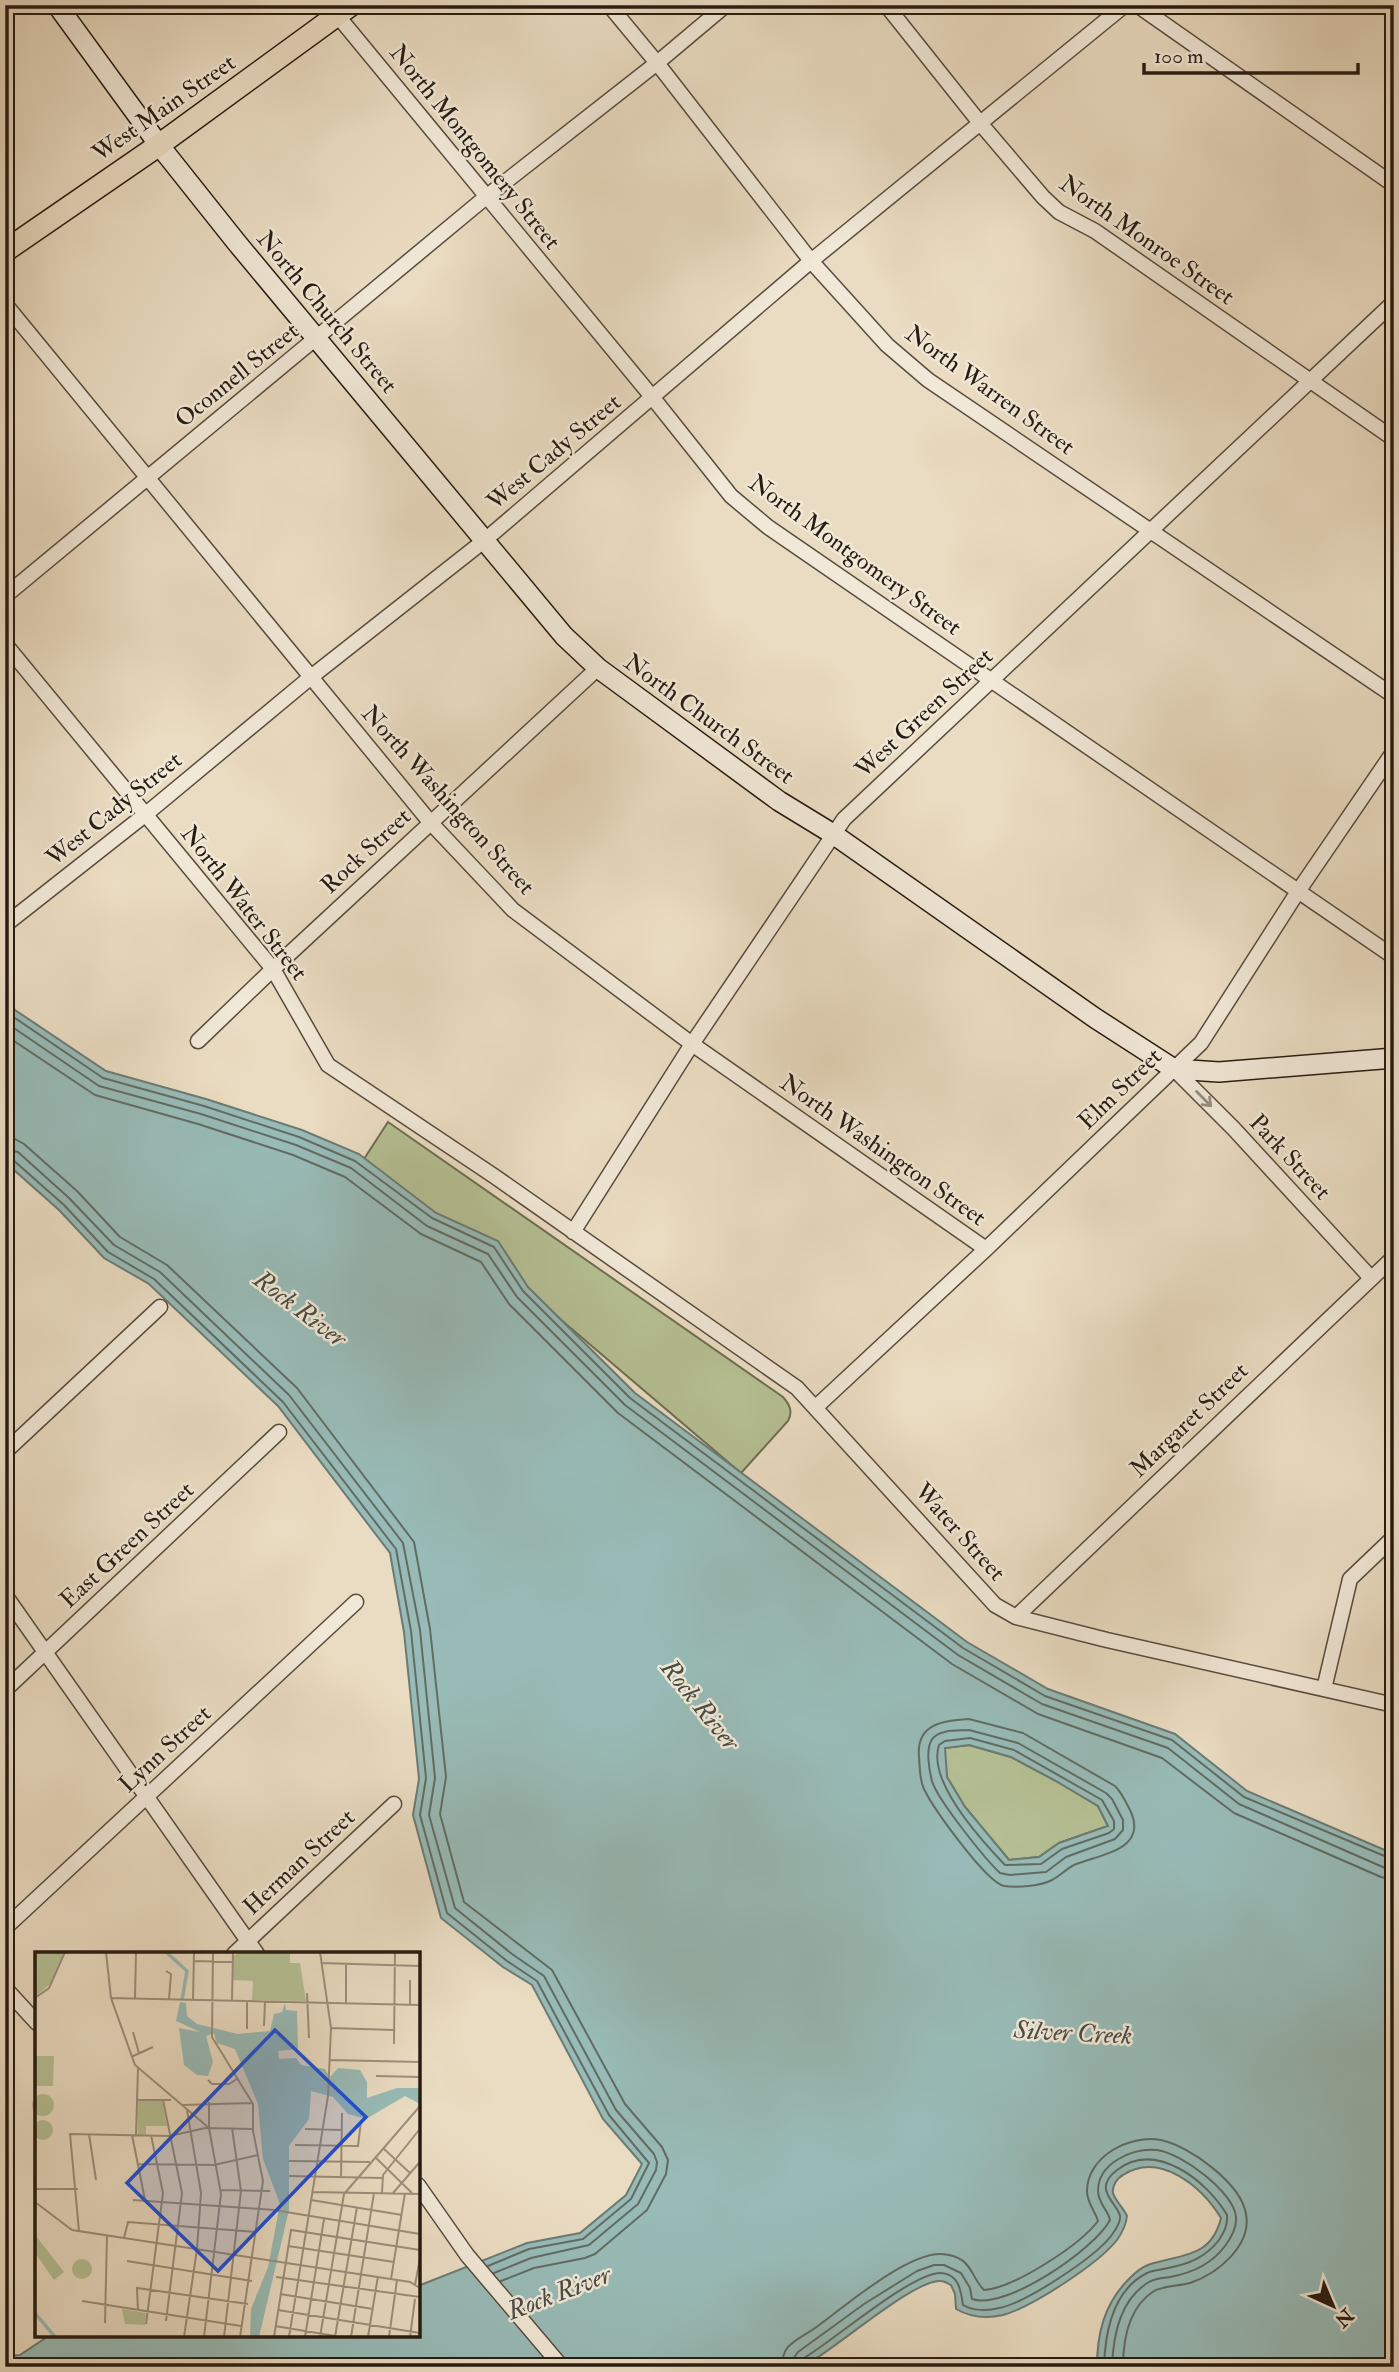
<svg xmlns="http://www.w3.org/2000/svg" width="1399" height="2372" font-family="'IM FELL Double Pica',serif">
<rect width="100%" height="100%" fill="#eadcc2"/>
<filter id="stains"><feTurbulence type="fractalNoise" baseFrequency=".00286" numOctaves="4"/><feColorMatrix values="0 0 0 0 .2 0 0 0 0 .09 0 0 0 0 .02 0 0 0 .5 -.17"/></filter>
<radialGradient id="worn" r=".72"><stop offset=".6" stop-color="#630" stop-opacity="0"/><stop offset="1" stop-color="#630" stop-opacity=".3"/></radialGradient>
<path fill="#b5c094" stroke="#6e6e53" stroke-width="2" d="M388 1122 783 1397C790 1405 793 1412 788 1421L741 1473 526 1290 364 1159Z
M969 1745 1011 1757 1056 1781 1098 1806 1108 1826 1059 1843 1039 1857 1009 1860 965 1807 947 1777 944 1748Z"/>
<path fill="#98bbb7" stroke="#6b7b75" stroke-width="2" fill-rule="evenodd" d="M5 999 15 1010 106 1071 206 1099 302 1130 359 1154 436 1213 498 1241 528 1287 635 1393 967 1642 1048 1689 1175 1734 1247 1791 1394 1854V2367H1097C1097 2334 1104 2305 1127 2281 1133 2275 1139 2268 1148 2265 1180 2254 1211 2259 1221 2218 1202 2187 1160 2151 1123 2175 1117 2178 1112 2186 1113 2193 1115 2201 1124 2208 1127 2216 1126 2224 1122 2233 1117 2240 1098 2264 1032 2307 1003 2315 986 2319 970 2317 956 2309L955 2294 951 2285C947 2283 944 2281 941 2281 915 2278 831 2353 802 2367H5V2356L20 2355 50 2335H418V2286L527 2243 580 2233 626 2195 642 2164 603 2119 532 1985 503 1967 441 1918 413 1815 419 1779 404 1632 390 1553 278 1406 149 1284 104 1258 59 1210 5 1162ZM969 1745 1011 1757 1056 1781 1098 1806 1108 1826 1059 1843 1039 1857 1009 1860 965 1807 947 1777 945 1748Z"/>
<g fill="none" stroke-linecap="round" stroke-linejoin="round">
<path stroke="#606c64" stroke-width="2" d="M5 1009 12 1016 103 1078 204 1106 299 1137 355 1161 432 1218 494 1247 523 1291 630 1398 963 1648 1045 1696 1172 1740 1244 1797 1394 1860
M5 1022 99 1086 201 1114 296 1145 351 1168 427 1226 488 1254 517 1297 625 1405 958 1655 1042 1704 1168 1748 1239 1804 1385 1868 1394 1869
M5 1035 95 1095 198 1124 293 1155 345 1177 421 1234 481 1262 509 1304 618 1413 952 1664 1038 1714 1162 1758 1234 1813 1381 1877 1394 1880
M5 1138 15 1139 24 1144 77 1191 120 1237 167 1265 297 1388 414 1542 430 1629 446 1777 440 1814 464 1902 552 1970 625 2104 662 2147 668 2160 666 2174 647 2210 595 2254 585 2258 534 2268 501 2281
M5 1149 18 1152 69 1198 114 1245 160 1272 289 1395 403 1543 420 1630 435 1778 429 1815 455 1908 512 1954 544 1976 616 2110 654 2154 657 2162 656 2170 638 2204 589 2245 531 2258 494 2273
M5 1158 12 1159 64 1205 108 1252 154 1279 283 1402 396 1549 411 1631 426 1778 420 1815 447 1913 507 1961 537 1981 609 2115 649 2163 631 2199 583 2239 529 2249 488 2266
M969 1719 1023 1733 1115 1786C1121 1792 1125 1800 1129 1808 1151 1850 1100 1854 1074 1865 1066 1869 1060 1876 1052 1880 1041 1886 1017 1888 1004 1886 986 1882 933 1808 924 1789 919 1779 920 1767 919 1757 916 1723 943 1721 969 1719Z
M969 1730 1018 1743 1106 1793 1112 1799 1123 1820V1830L1115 1839 1066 1857 1046 1872 1010 1875 1000 1873C985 1859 937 1799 932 1781 929 1770 925 1747 933 1738 941 1729 958 1731 969 1730Z
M970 1738 1014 1750 1102 1800 1114 1821V1829L1109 1833 1062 1849 1041 1864 1005 1865C981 1840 927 1781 939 1745L945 1741Z
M782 2367C782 2359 783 2353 788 2347 795 2339 807 2334 815 2328 843 2308 906 2253 941 2254 973 2256 969 2275 984 2290 1014 2288 1080 2245 1098 2221 1095 2211 1087 2203 1087 2191 1087 2157 1129 2134 1161 2140 1189 2146 1241 2183 1246 2214 1252 2246 1217 2274 1190 2283 1179 2286 1163 2286 1154 2291 1129 2307 1123 2339 1123 2367
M792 2367 793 2359 798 2352 864 2304 917 2271 934 2265H944L961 2273 970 2288 972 2299C1005 2311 1095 2249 1110 2220 1108 2210 1098 2203 1098 2191 1098 2163 1132 2148 1157 2150 1181 2153 1234 2192 1236 2217 1237 2228 1231 2238 1225 2246 1211 2265 1192 2273 1170 2277 1163 2278 1156 2278 1149 2282 1120 2299 1113 2336 1112 2367
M801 2367 804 2358C832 2342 912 2272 941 2273 959 2274 961 2291 963 2305 973 2311 988 2311 999 2308 1026 2303 1095 2257 1111 2236 1114 2232 1121 2222 1120 2216 1118 2203 1091 2190 1117 2170 1156 2140 1207 2181 1227 2215 1228 2225 1224 2232 1219 2240 1206 2257 1189 2264 1168 2268 1161 2270 1153 2270 1147 2273 1113 2290 1105 2332 1104 2367"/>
<defs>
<path id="street" d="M609 5 657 63 811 261 887 345 928 380 1394 696
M886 5 980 123 1043 197 1059 212 1095 231 1394 439
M1137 5 1394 185
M337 15 653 398 731 496 768 527 1394 957
M5 304 430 822 513 910 692 1044 986 1249
M5 596 486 197 657 63 726 5
M5 644 273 969 328 1065 494 1176 797 1388 995 1605 1016 1617 1107 1640 1394 1705
M5 925 146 814 311 677 485 540 811 261 1125 5
M198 1041 273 969 598 668
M1174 1069 1234 1129 1371 1278
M573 1232 692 1044 844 819 1394 302
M816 1407 986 1249 1201 1043 1297 893 1394 751
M5 1452 160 1307
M5 1595 257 1954
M1016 1617 1394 1257
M1324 1689 1350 1579 1394 1537
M5 1690 279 1432
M5 1928 356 1602
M234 1954 394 1804
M5 1988 37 2023
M418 2185 467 2255 562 2367"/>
<path id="secondary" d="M57 5 159 145 237 243 564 636 598 668 779 801 833 834 1095 1018 1174 1069 1219 1072 1394 1058"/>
<path id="primary" d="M5 251 159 145 351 5"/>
</defs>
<use href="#street" stroke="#584c3e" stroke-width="17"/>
<use href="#secondary" stroke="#271c12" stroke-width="22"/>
<use href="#primary" stroke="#271c12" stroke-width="24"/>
<use href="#street" stroke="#f1e8d7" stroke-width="14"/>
<use href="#secondary" stroke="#f1e8d7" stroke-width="19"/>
<use href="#primary" stroke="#eadcc2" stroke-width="21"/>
</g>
<defs><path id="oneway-shaft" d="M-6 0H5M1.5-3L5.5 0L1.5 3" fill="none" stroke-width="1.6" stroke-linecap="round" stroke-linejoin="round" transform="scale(1.75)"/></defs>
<use stroke="#968c7e" href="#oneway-shaft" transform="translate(1204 1099) rotate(45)"/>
<g text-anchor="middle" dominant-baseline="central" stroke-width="5" stroke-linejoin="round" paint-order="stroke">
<g font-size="24" fill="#271c12" stroke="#f1e8d7">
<text transform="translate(164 108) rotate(-35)">West Main Street</text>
<text transform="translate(475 147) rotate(51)">North Montgomery Street</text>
<text transform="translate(1147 240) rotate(35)">North Monroe Street</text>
<text transform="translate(327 312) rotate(50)">North Church Street</text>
<text transform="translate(237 375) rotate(-39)">Oconnell Street</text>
<text transform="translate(990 390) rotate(36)">North Warren Street</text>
<text transform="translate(554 452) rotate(-40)">West Cady Street</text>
<text transform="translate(855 555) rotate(36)">North Montgomery Street</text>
<text transform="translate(924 713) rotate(-43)">West Green Street</text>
<text transform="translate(709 719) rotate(36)">North Church Street</text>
<text transform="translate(448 800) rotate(48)">North Washington Street</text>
<text transform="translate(114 809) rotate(-39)">West Cady Street</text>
<text transform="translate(366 851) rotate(-43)">Rock Street</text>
<text transform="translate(244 903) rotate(52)">North Water Street</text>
<text transform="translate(1120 1089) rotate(-44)">Elm Street</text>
<text transform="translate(883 1150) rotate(35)">North Washington Street</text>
<text transform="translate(1290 1157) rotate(47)">Park Street</text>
<text transform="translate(1189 1420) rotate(-44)">Margaret Street</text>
<text transform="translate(960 1532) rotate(48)">Water Street</text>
<text transform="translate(127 1545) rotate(-43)">East Green Street</text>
<text transform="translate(165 1749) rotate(-43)">Lynn Street</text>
<text transform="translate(299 1862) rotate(-43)">Herman Street</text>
</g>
<g font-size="26" font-style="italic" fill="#494c44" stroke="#f1e8d7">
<text transform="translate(300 1309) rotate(37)">Rock River</text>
<text transform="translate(700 1705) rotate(51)">Rock River</text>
<text transform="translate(1073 2033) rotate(3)">Silver Creek</text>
<text transform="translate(559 2293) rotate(-21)">Rock River</text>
</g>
</g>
<g transform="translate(35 1952)">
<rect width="385" height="385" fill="#eadcc2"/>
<path d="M0 0H29L15 32 0 45ZM207 0H255V11H265L271 49 217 48 218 29 198 28V4ZM1 104H19L18 134H1ZM-3 153a11 11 0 1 1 22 0a11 11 0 1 1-22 0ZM102 149H127L132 174H111V182L103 183ZM-2 178a10 10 0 1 1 20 0a10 10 0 1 1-20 0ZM1 284 29 320 19 328 0 301ZM37 317a10 10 0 1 1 20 0a10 10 0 1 1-20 0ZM87 357 111 361 110 373 90 372Z" fill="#b5c094"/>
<path d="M145 50 151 51 152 64 162 72 203 82 235 79 239 62 247 60 250 51 251 58 262 59 263 97 243 99 244 107 261 106 266 113 290 117 295 125 303 116 325 118 332 130V146L362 136H385V152L370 144 331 167 313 162 298 145 276 139 274 167 254 194V258L224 385H215L216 357 233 315 245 252 228 207 223 152 200 97 182 91 179 81 171 84 178 110 173 124 162 123 149 113 144 76 165 80 141 69Z" fill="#98bbb7"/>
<path fill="none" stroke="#98bbb7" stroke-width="3.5" d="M131 0 152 19 147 48M0 361 20 385"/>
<path fill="none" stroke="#9c8f7c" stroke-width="2" d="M71 0 76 46 100 113 174 176 186 242 169 385M178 0 177 85 218 152V179L228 229 205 385M159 9 197 10M286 11 385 14M311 12V51M131 19 136 22 134 47M375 28V53M272 41 274 86M0 46 14 36 30 0M76 46 385 53M100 46 101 0M158 48 159 0M197 48 198 0M229 74 230 49M296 76 359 78M212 77V49M98 80 104 101M359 92 360 0M96 105 118 95M295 108 385 110M341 124 385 125M173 128 177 132H194L202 127M101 148H136M128 148 147 241 131 369M147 153 217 151M152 158 166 241 162 297M174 175V150M270 177 307 178M54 182 61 228M97 183 110 248M101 183 103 116M260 193 323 194 326 169M348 196 375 221M340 205 377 241M254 209 335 210M103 212 179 213 223 203M254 224 348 226M306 225 307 161M0 237H43M186 238 235 239M278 240 385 242M347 241 348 223 384 178M358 241 384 211M98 248 239 258 385 282M276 248 367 263M0 250 37 278 375 330 385 336M44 279 35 182 135 184 170 176 218 177M89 286 93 270 222 280M253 294 359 310M92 309 217 329M241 325 385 345M356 327 370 241M380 333 385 306M245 342 338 357M47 349 206 374M243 358 385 381M103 359 102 336 213 352M70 371 72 283M111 372 128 241 116 183M240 374 306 385M149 385 162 297M189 385 206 239 197 176M239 385 256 278 385 298M254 385 293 144 296 76 285 0M270 385 289 267M285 385 309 242 385 154M300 385 322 255M316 385 339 241M333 385 343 324M354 385 362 328M375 385 380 347"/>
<path fill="#1d4ed8" fill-opacity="0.15" stroke="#1d4ed8" stroke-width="3.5" d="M240 78 331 165 183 319 92 231Z"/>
<rect width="385" height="385" fill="none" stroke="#271c12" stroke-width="3.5"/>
</g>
<rect width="1399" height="2372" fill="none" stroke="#eadcc2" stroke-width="28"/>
<rect x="7" y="7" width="1385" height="2358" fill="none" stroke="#271c12" stroke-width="3.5"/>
<rect x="14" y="14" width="1371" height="2344" fill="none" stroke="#271c12" stroke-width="2"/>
<g transform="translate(1333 2306) rotate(136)" stroke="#f1e8d7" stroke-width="5" paint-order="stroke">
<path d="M0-5L12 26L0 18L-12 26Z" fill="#271c12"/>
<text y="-10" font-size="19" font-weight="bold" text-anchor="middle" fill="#271c12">N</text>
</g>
<path d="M1144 63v10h214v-10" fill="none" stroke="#271c12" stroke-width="3.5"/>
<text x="1154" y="63" font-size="21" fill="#271c12" stroke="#f1e8d7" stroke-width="5" paint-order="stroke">100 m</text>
<rect width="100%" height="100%" filter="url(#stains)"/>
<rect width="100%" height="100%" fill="url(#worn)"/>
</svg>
